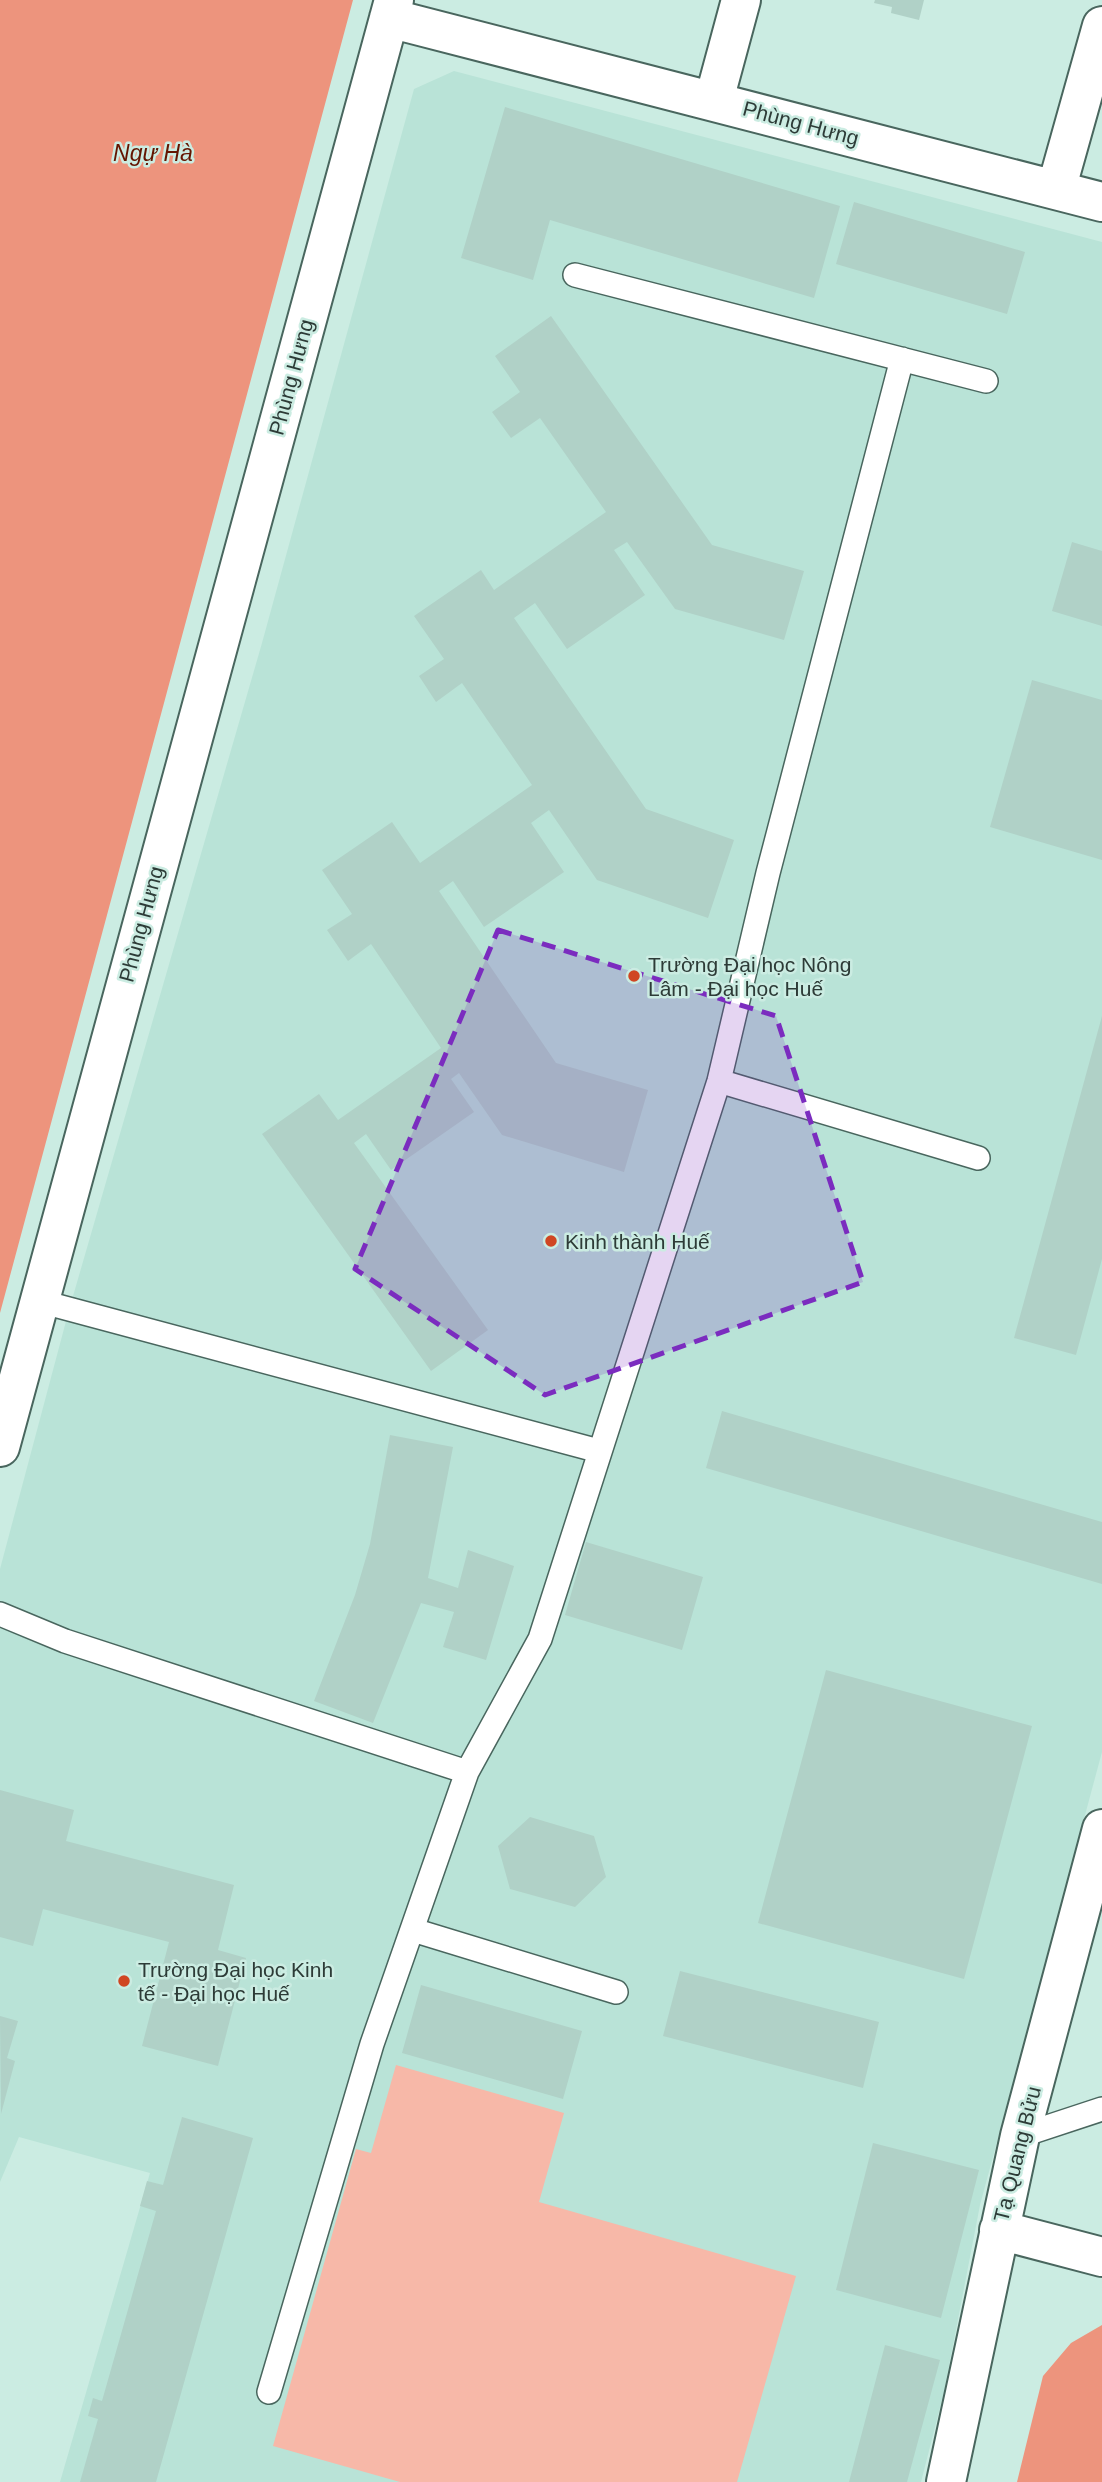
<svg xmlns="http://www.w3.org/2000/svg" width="1102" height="2482" font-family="Helvetica,sans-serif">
<rect width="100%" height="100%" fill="#cbece2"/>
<path fill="#b9e3d7" d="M454 71 1102 242V1752L980 2205 944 2392 921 2482H60L150 2173 19 2137 0 2182V1569L69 1310 262 643 414 89Z"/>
<path fill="#f7b8a8" d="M396 2065 564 2113 539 2202 796 2276 737 2482H400L273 2446 356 2149 371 2153Z"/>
<path fill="#ed947d" d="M0 0H353L0 1313Z
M1102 2325V2482H1017L1043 2376 1071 2343Z"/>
<path fill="#b0d1c7" d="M875 0H924L919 20 891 13 892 7 874 3Z
M505 107 840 206 814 298 550 220 533 280 461 258Z
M854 202 1025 252 1007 314 836 264Z
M551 316 712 545 804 571 784 640 675 609 627 542 614 550 645 595 567 649 535 603 514 618 646 809 734 840 708 918 597 880 549 810 531 823 564 872 484 927 453 881 439 891 556 1063 648 1090 624 1172 502 1135 459 1073 451 1079 474 1112 391 1170 366 1134 354 1143 488 1330 431 1371 262 1134 319 1094 338 1120 441 1048 371 944 348 961 327 930 352 914 322 870 392 822 420 863 532 785 462 683 436 702 419 676 444 659 414 616 481 570 494 590 606 512 540 418 511 438 492 412 520 392 495 356Z
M1072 542 1102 551V626L1052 611Z
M1032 680 1102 700V860L990 827Z
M1102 1016V1259L1076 1355 1014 1338Z
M722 1411 1102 1522V1584L706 1468Z
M390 1435 453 1447 428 1578 458 1588 468 1550 514 1566 486 1660 443 1647 454 1612 421 1603 373 1723 314 1701 355 1595 370 1544Z
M586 1542 703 1577 682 1650 565 1615Z
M826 1670 1032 1726 964 1979 758 1923Z
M0 1790 74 1810 66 1841 234 1885 218 1950 246 1958 218 2066 142 2046 169 1942 43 1909 33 1946 0 1937Z
M530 1817 594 1836 606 1877 575 1907 510 1889 498 1846Z
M680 1971 879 2022 863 2088 663 2036Z
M421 1985 582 2031 563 2099 402 2053Z
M0 2016 18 2021 7 2058 15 2061 1 2114Z
M182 2117 253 2138 156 2482H80L98 2419 88 2416 93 2398 102 2401 156 2211 140 2206 147 2181 163 2185Z
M873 2143 979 2170 941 2318 836 2290Z
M885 2345 940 2360 907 2482H849Z"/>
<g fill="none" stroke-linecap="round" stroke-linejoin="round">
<defs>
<path id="service" d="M575 275 986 381
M719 1081 978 1158
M39 1301 599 1451
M0 1614 65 1641 467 1772
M413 1930 616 1992
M1020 2136 1102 2109
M269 2392 372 2044 467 1772 540 1639 719 1081 768 873 902 359"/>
<path id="minor" d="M389 18 1102 202
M714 100 741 0
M1056 190 1102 26
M0 1447 394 0
M999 2230 1102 2257
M946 2482 1020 2136 1102 1829"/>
</defs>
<use href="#service" stroke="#49665e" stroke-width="26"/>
<use href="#minor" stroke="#49665e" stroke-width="42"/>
<use href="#service" stroke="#fff" stroke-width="23"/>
<use href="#minor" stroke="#fff" stroke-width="38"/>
</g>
<path fill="#7b2cbf" fill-opacity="0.2" stroke="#7b2cbf" stroke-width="5" stroke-dasharray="14 9" stroke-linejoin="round" d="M498 930 776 1016 863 1282 545 1395 355 1269Z"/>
<g fill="#d04622" stroke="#cbece2" stroke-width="2.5">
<circle cx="634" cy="976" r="7"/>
<circle cx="551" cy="1241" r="7"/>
<circle cx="124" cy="1981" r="7"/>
</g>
<g text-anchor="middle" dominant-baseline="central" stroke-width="5" stroke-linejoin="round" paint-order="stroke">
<g font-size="21" fill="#2d3b37" stroke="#cbece2">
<text transform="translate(801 123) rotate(15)">Phùng Hưng</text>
<text transform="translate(291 377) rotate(-75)">Phùng Hưng</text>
<text transform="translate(141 924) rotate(-75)">Phùng Hưng</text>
<text transform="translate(1017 2154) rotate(-76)">Tạ Quang Bửu</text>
</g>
<g font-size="21" fill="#2d3b37" stroke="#cbece2" text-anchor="start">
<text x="648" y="964">Trường Đại học Nông<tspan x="648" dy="24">Lâm - Đại học Huế</tspan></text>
<text x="565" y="1241">Kinh thành Huế</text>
<text x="138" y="1969">Trường Đại học Kinh<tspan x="138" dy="24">tế - Đại học Huế</tspan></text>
</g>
<g font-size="23" font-style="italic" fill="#641501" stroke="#cbece2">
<text x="153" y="153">Ngự Hà</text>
</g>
</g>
</svg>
